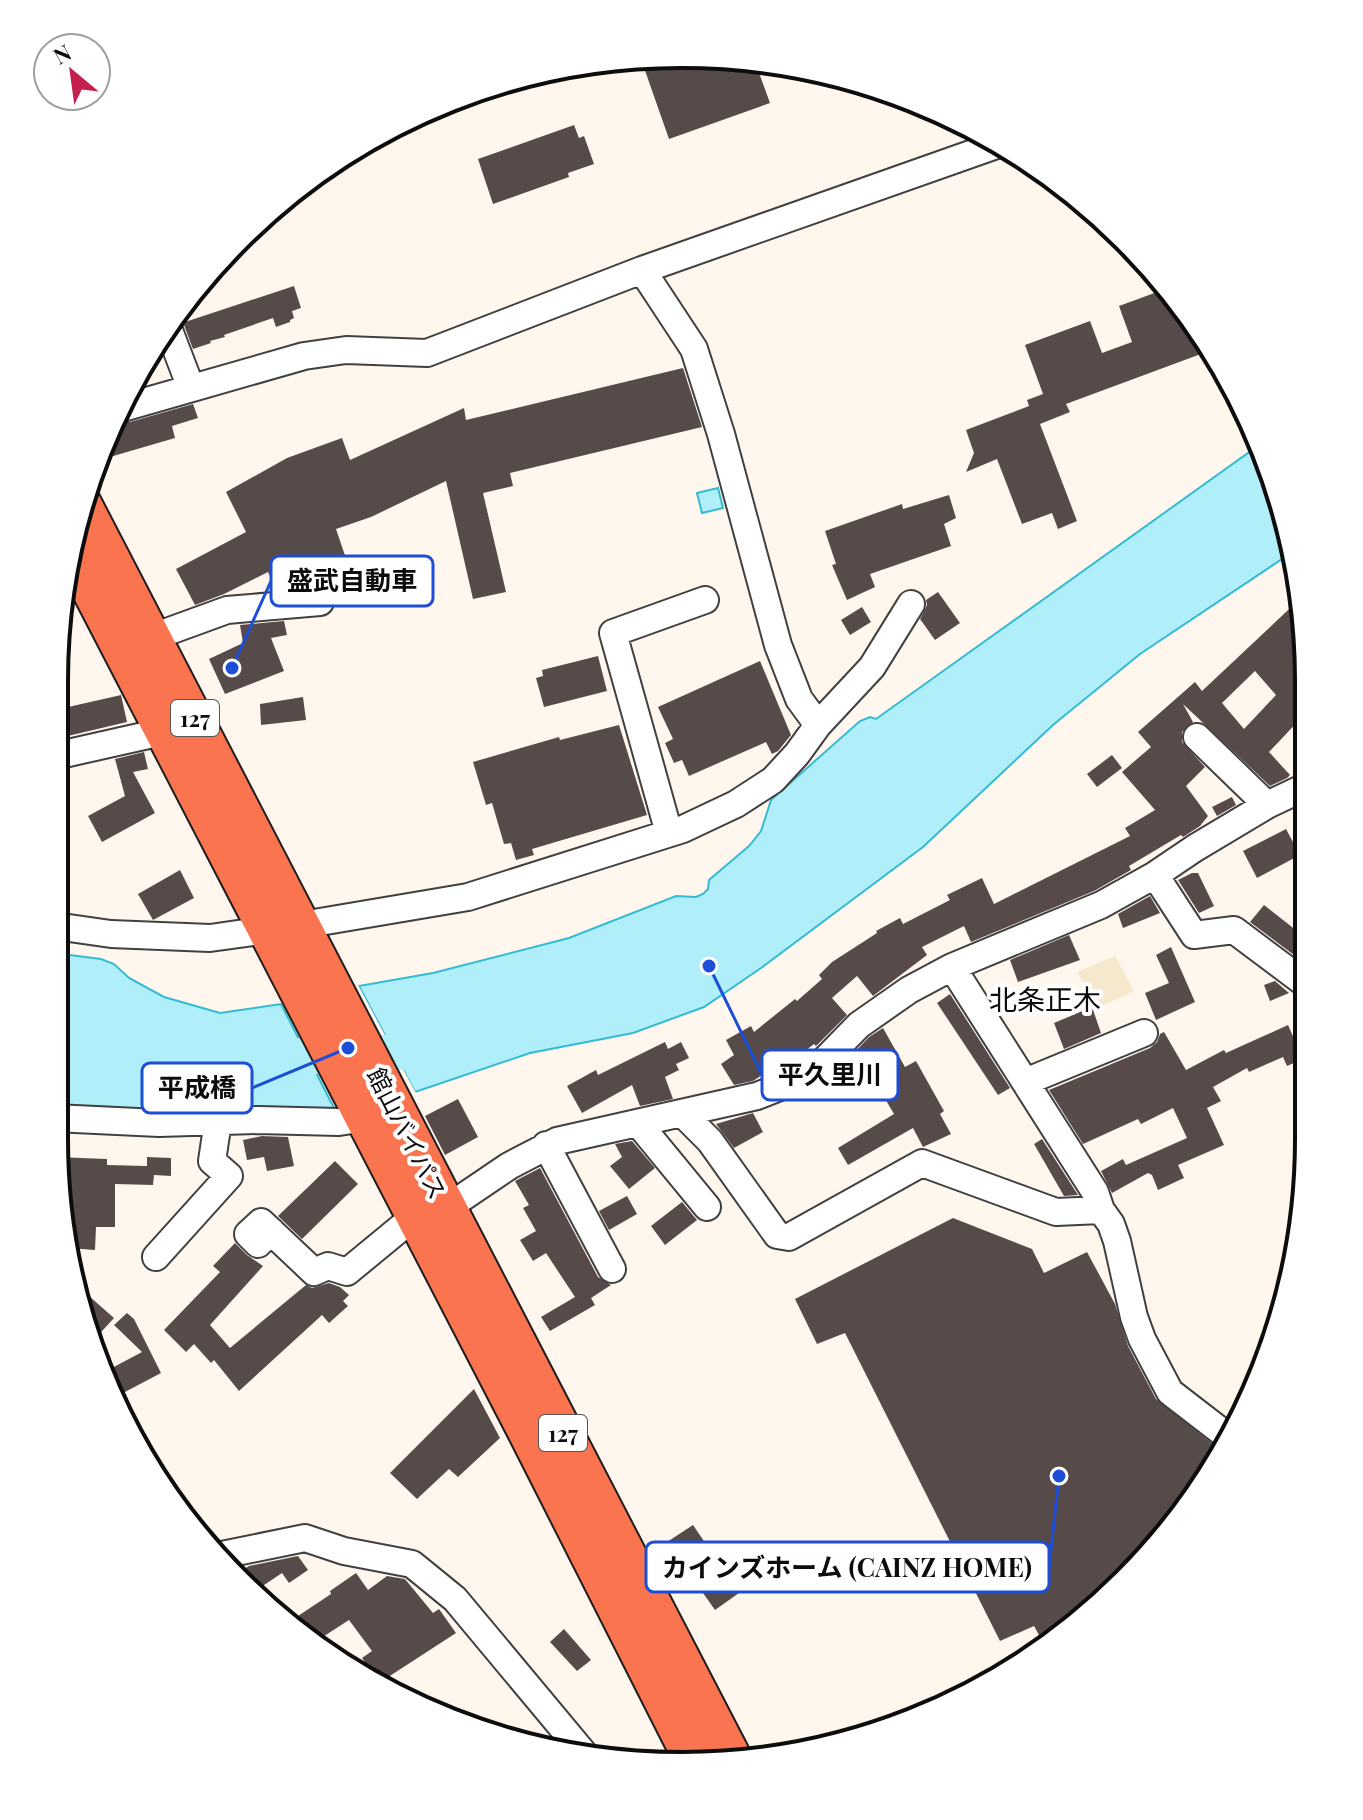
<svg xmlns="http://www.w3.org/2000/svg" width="1363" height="1820" font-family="'Playfair Display','Noto Sans JP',serif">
<rect width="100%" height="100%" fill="#fff7ee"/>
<path fill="#f6e8cc" d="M1115 956 1134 991 1104 1005H1095L1077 972Z"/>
<path fill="#b0eff9" stroke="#33bbd3" stroke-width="2" d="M1262 443 1291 553 1140 654 1053 725 923 847 761 968 704 1007 633 1033 530 1053 415 1092 359 986 433 973 569 938 676 896 696 897 703 894 708 889 709 880 749 846 761 831 771 800 860 721 870 717 876 719Z
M718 488 723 508 702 513 697 493Z
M54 953 101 959 114 964 129 978 164 997 220 1013 281 1004 334 1108 145 1115 54 1109Z"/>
<path fill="#fff7ee" d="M357 983 417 1095 411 1093 356 988Z"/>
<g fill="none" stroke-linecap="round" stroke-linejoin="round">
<path stroke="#b0eff9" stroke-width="36" d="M258 1056H352L442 1048"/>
</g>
<path fill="#574b49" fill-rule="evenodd" d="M660 56 754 59 770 103 669 139 642 62Z
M574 125 579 138 584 136 594 164 568 173 569 177 493 204 478 159Z
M294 286 301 308 292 311 294 318 290 320V322L276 327 273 318 224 335 225 337 210 341 211 343 193 349 184 325 185 322Z
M1168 288 1180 300 1209 351 1066 404 1070 412 1040 424 1077 521 1058 529 1052 513 1022 524 997 459 966 472 974 453 966 430 1029 406 1027 400 1043 394 1025 345 1090 321 1102 353 1132 342 1119 306Z
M683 368 702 427 510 473 513 486 483 493 506 592 473 599 446 481 371 517 336 529 354 582 338 588 332 569 293 588 277 590 268 572 224 594 195 605 176 569 246 532 226 492 287 458 342 438 350 460 464 408 466 420Z
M193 404 198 418 172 426 175 438 103 459 120 421 130 422Z
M949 495 956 518 944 524 951 546 870 574 875 587 847 600 832 565 836 564 825 531 902 504 903 509Z
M938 592 960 623 935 640 920 619 927 605 926 600Z
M1303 596 1304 715 1269 752 1290 775 1287 778 1270 786 1183 704 1193 722 1182 732V742L1205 767 1186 786 1208 816 1200 826 1183 837 1181 835 1129 866 1131 870 1094 891 971 942 964 926 922 947 927 955 873 996 857 976 832 998 847 1015 816 1046 814 1044 780 1070 774 1072 771 1069 753 1081 734 1085 721 1064 734 1055 726 1040 751 1026 754 1032 795 999 797 1001 822 979 819 975 832 962 877 933 876 931 900 918 903 924 950 900 947 895 982 878 994 904 1130 836 1125 828 1155 810 1122 772 1151 747 1138 732 1195 682 1202 691ZM1255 671 1276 695 1244 729 1222 703Z
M862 607 871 622 850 635 841 620Z
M284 621 287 635 271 638 284 671 225 694 209 659 243 643 240 625Z
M598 656 607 691 544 707 536 678 543 676 542 670Z
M760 661 791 735 778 751 772 754 766 742 689 776 682 760 674 763 665 743 673 739 658 707Z
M121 695 127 722 55 739V710Z
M303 697 306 720 261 725 260 704Z
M619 725 647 815 532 849 534 855 516 860 511 843 504 844 492 803 486 805 473 762 559 737 560 740Z
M144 752 148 769 133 772 155 813 102 842 88 816 125 796 115 759Z
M1112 755 1122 768 1097 787 1087 774Z
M1232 797 1236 805 1217 816 1212 807Z
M1286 829 1300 855 1257 878 1243 851Z
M180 870 194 898 153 920 138 894Z
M1192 873H1198L1214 906 1199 913 1178 880Z
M1150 896 1160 913 1123 928 1118 914Z
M1264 905 1306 938V964L1250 922Z
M1069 935 1080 960 1018 982 1010 960Z
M1171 947 1195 1002 1156 1020 1145 993 1169 983 1156 955Z
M1275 981 1289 993 1270 1001 1264 985Z
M950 994 1010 1088 998 1095 937 1003Z
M1092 1007 1101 1033 1064 1049 1054 1023Z
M1288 1025 1303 1059 1287 1066 1283 1057 1249 1072 1247 1068 1213 1087 1221 1101 1207 1108 1224 1145 1178 1165 1184 1178 1158 1190 1152 1175 1148 1173 1112 1193 1101 1171 1123 1159 1126 1165 1187 1138 1173 1108 1141 1124 1138 1119 1083 1144 1049 1090 1150 1048 1157 1042 1160 1034 1164 1032 1186 1070 1224 1050 1226 1053Z
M883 1028 905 1067 916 1061 944 1111 940 1114 951 1134 923 1147 913 1128 848 1165 838 1148 894 1114 877 1085 848 1101 833 1075 869 1037Z
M665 1042 668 1049 681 1042 689 1058 676 1064 679 1070 665 1077 673 1099 640 1106 632 1085 582 1113 567 1086 596 1070 598 1075Z
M458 1099 478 1137 445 1155 425 1116Z
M753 1113 763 1132 734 1148 716 1124Z
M262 1136 288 1137 294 1166 267 1171 264 1157 247 1160 243 1140Z
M1042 1139 1078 1195 1064 1196 1034 1144Z
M632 1141 655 1168 629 1189 610 1166 622 1157 615 1144Z
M56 1157 107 1159V1165L147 1166V1157L171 1158V1176L154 1175 153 1185 115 1184V1227H96L95 1250 68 1248 72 1196H62Z
M335 1161 358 1184 302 1239 278 1216Z
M540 1168 598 1277 611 1285 591 1298 595 1305 550 1331 541 1317 575 1297 546 1253 533 1261 520 1240 536 1231 523 1208 529 1205 515 1181Z
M627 1196 637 1214 609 1230 599 1211Z
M682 1202 697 1220 665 1245 651 1226Z
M953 1218 1032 1249 1044 1273 1087 1252 1115 1304 1128 1346 1156 1399 1224 1453 1154 1552 1063 1637 1045 1646 1034 1626 1000 1641 845 1333 817 1344 795 1299Z
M235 1243 247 1255 263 1266 210 1325 230 1348 306 1285 312 1288 329 1283 340 1287 349 1295 343 1301 348 1306 329 1323 322 1315 239 1391 214 1360 211 1363 194 1344 186 1352 164 1330 220 1272 213 1266Z
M73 1282 114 1318 92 1342 76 1301Z
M127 1313 134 1319 161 1373 123 1393 110 1369 142 1352 114 1325Z
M474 1389 500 1438 458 1477 449 1469 417 1499 390 1473Z
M693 1525 739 1593 715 1610 667 1542Z
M298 1556 308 1570 289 1583 282 1573 252 1593 233 1576 249 1566Z
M356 1573 368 1590 387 1576 405 1579 433 1613 439 1609 456 1633 379 1683 362 1658 372 1651 349 1620 318 1640 311 1635 298 1616 331 1594 330 1591Z
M564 1629 591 1660 577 1671 550 1642Z"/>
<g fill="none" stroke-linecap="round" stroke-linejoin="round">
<defs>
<path id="minor" d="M642 270 694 349 721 434 778 645 799 699 818 725
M167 325 191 388
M126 407 304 356 346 350 427 353 642 270 1002 143
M153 637 227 610 320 602
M1197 737 1267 805
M55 756 166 731
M669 833 613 633 705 600
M1155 875 1194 935 1234 930 1306 984
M55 926 111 934 210 938 302 925 468 897 683 829 736 804 773 780 797 754 818 725 872 667 911 604
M952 967 1095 1192 1101 1210 1111 1224 1117 1241 1134 1317 1142 1339 1170 1392 1231 1439
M1025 1082 1144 1033
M683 1114 710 1141 777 1235 789 1237 922 1163 1056 1212 1101 1210
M54 1118 159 1123 258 1120 339 1122 378 1116
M638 1123 707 1207
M546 1145 612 1269
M447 1208 509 1166 557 1141 757 1096 790 1083 817 1068 859 1025 909 990 952 967 1101 905 1155 875 1195 848 1267 805 1305 787
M271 1231 258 1244 248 1234 261 1222 314 1272 328 1266 347 1272 415 1216
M156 1257 229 1176 212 1161 218 1121
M217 1556 305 1538 344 1551 412 1564 455 1599 586 1756"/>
<path id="highway" d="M82 504 734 1762
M70 549 528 1433 695 1763"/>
</defs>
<use href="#minor" stroke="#404040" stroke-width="30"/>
<use href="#highway" stroke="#1e1e1e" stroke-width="42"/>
<use href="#minor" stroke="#fff" stroke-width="26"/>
<use href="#highway" stroke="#fb7450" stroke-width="38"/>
</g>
<g text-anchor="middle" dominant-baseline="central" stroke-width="8" stroke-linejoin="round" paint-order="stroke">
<g fill="#fff" stroke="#565656" stroke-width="2">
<rect x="171" y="700" width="48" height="36" rx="6"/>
<rect x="539" y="1415" width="48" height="36" rx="6"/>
</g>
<g font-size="22" font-weight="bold" fill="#0d0d0d">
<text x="195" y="718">127</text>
<text x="563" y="1433">127</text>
</g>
<g font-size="24" fill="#0d0d0d" stroke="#fff">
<text transform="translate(408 1133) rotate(63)">館山バイパス</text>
</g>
<g font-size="28" fill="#0d0d0d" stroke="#fff">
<text x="1045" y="998">北条正木</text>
</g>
</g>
<path d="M0 0H1363V1820H0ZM681 68H682A613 613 0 0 1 1295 681V1139A613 613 0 0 1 682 1752H681A613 613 0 0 1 68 1139V681A613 613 0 0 1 681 68Z" fill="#fff" fill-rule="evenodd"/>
<path fill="none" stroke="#0d0d0d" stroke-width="4" d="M681 68H682A613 613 0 0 1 1295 681V1139A613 613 0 0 1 682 1752H681A613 613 0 0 1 68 1139V681A613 613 0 0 1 681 68Z"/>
<path fill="none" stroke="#1d4ed8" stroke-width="3" d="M232 668L271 581M709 966L762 1075M348 1048L252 1088M1059 1476L1049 1567"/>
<g fill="#1d4ed8" stroke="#fff" stroke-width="3">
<circle cx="232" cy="668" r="8"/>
<circle cx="709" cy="966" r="8"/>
<circle cx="348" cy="1048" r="8"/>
<circle cx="1059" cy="1476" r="8"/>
</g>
<g fill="#fff" stroke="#1d4ed8" stroke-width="3">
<rect x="271" y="556" width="162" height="50" rx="8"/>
<rect x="762" y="1050" width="136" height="50" rx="8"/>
<rect x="142" y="1063" width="110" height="50" rx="8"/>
<rect x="646" y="1542" width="403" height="50" rx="8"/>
</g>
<g font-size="26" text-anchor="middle" font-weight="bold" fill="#0d0d0d">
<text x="352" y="590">盛武自動車</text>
<text x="830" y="1084">平久里川</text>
<text x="197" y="1097">平成橋</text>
<text x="847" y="1577">カインズホーム (CAINZ HOME)</text>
</g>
<g transform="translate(72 72) rotate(331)"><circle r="38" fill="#ffffff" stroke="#9e9e9e" stroke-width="2"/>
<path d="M0-6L14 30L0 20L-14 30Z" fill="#c41f4f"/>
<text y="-12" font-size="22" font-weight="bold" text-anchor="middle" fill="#0d0d0d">N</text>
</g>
</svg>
